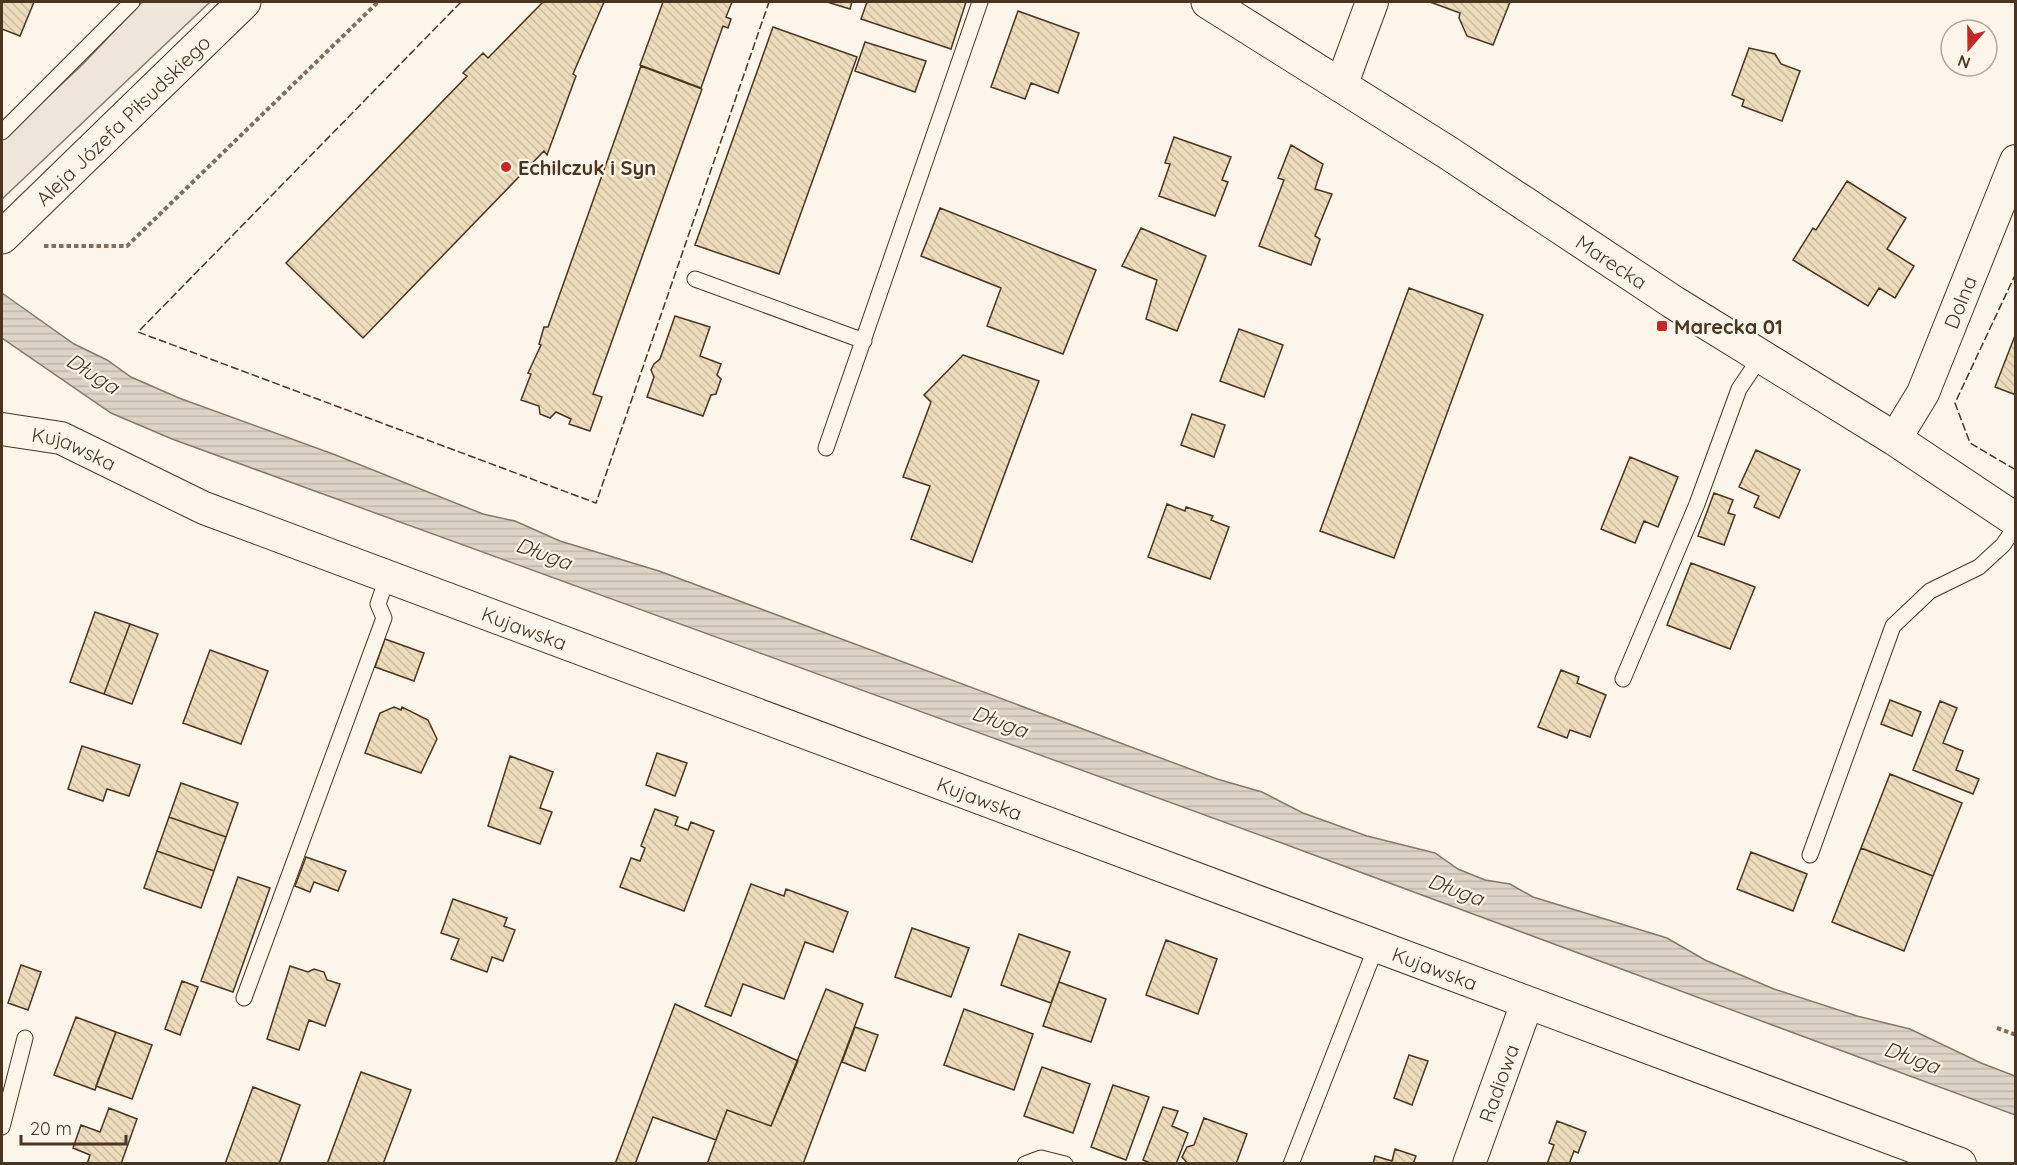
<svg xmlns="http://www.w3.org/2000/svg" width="2017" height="1165" font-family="Quicksand,sans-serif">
<defs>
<pattern id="water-rules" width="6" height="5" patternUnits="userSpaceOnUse" patternTransform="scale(1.5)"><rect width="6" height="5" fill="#dcd4c6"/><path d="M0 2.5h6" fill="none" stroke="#beb7aa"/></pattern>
<pattern id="building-back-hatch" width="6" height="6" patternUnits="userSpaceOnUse" patternTransform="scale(1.5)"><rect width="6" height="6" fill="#ecdcbc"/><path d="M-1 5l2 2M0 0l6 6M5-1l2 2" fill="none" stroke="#ccbda1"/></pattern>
</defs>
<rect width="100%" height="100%" fill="#fbf6e9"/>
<path fill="#ede6d9" stroke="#887966" stroke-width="1.5" d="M142 2H210L2 199V140L82 65Z"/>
<path fill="url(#water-rules)" stroke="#887966" stroke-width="1.5" d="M2 293 74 344 107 360 131 377 179 398 333 454 483 514 515 521 560 541 659 571 1217 779 1262 792 1303 813 1367 836 1435 853 1458 869 1485 880 1510 884 1533 897 1667 938 1705 960 1774 989 1857 1016 1910 1029 1981 1063 2015 1076V1115L1279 842 172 439 111 413 2 338Z"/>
<path fill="url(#building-back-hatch)" stroke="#4a3520" stroke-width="1.5" d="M2 2H34L20 36 2 29Z
M543 2H604L573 74 576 76 547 155 544 151 363 338 286 263 467 76 463 73 483 53 488 58Z
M663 2H732L726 17 731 19 728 28 723 26 701 88 640 65Z
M827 2H852L850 9Z
M867 2H966L951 49 861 19Z
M1430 2H1510L1493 45 1467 36 1459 18 1460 13Z
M1018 11 1079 33 1058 93 1031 83 1025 99 991 87Z
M773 27 857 57 779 274 695 245Z
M865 42 926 61 915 92 855 71Z
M1749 48 1775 54 1781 64 1800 71 1782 121 1742 106 1744 100 1732 95Z
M641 66 702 89 593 394 602 397 590 431 569 424 571 419 556 412 550 418 540 414 539 406 521 400 531 374 528 373 541 345 539 344 544 327H548Z
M1174 137 1231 157 1222 180 1228 182 1215 216 1159 196 1170 164 1165 163Z
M1291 145 1323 164 1315 189 1332 194 1315 236 1320 239 1311 265 1259 246 1284 180 1278 178Z
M1847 181 1906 218 1887 249 1914 266 1895 298 1879 288 1868 306 1793 260 1813 228 1816 230Z
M940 208 1096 270 1063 354 987 326 1001 288 921 256Z
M1141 228 1206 256 1177 331 1146 319 1157 280 1122 266Z
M1409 288 1483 315 1394 558 1320 531Z
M675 316 710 327 700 356 721 364 717 375 721 379 716 394 711 395 703 416 647 397 654 377 651 370 654 364 660 359Z
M1239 329 1283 345 1264 397 1220 381Z
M2016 333V395L1995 387Z
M963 355 1039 381 972 562 911 539 930 486 903 477 931 402 924 395Z
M1192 414 1225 425 1214 457 1181 445Z
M1756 450 1800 470 1779 518 1754 507 1759 496 1739 487Z
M1630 457 1678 477 1658 527 1644 521 1635 543 1601 529Z
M1714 493 1733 500 1728 513 1735 515 1724 545 1698 536Z
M1167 504 1185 511 1186 507 1213 516 1211 520 1229 527 1210 579 1148 557Z
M1691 563 1755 587 1730 649 1667 625Z
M95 612 130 624 104 694 70 682Z
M130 624 158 634 132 704 104 694Z
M385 639 424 653 414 681 375 667Z
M210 650 268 671 241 744 183 723Z
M1561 670 1579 677 1577 683 1606 695 1590 737 1570 730 1567 738 1538 727Z
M1890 700 1921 712 1912 736 1881 724Z
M1940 701 1957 708 1943 743 1963 751 1956 770 1979 779 1973 794 1913 770Z
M394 707 401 710 402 707 428 720 437 739 421 773 365 753 380 713Z
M82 746 140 765 129 796 107 789 103 801 68 789Z
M657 753 687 763 675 796 646 785Z
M510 756 553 772 540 808 552 812 540 844 488 826Z
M1890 774 1962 803 1933 876 1861 848Z
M181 783 238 803 226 837 169 817Z
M655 809 678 817 675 825 688 830 691 822 714 831 684 911 620 887 631 858 640 861 645 848 641 846Z
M169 817 226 837 214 871 157 851Z
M1861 848 1933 876 1904 951 1832 922Z
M157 851 214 871 201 908 144 888Z
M1751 852 1807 874 1793 911 1737 889Z
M306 857 346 871 338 891 314 882 310 892 295 886Z
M238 877 270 888 233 992 201 981Z
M751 884 784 896 786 889 848 912 833 952 805 942 784 999 743 984 731 1016 705 1006Z
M453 899 507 918 504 926 515 930 503 961 492 957 487 972 451 959 459 939 441 933Z
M912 928 969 948 951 997 895 977Z
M1019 934 1070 952 1051 1003 1001 985Z
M1166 940 1217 959 1198 1014 1146 995Z
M21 965 41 972 28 1010 8 1003Z
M290 966 308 972 314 969 324 972 327 980 340 984 325 1026 309 1020 299 1050 267 1039Z
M182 981 198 987 180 1035 165 1029Z
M1059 982 1106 999 1091 1042 1043 1026Z
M826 989 863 1004 803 1164H707L727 1110 771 1126Z
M675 1004 798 1061 771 1126 727 1110 716 1140 653 1117 635 1164H615Z
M964 1009 1033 1034 1014 1090 944 1065Z
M76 1017 116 1032 95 1090 54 1075Z
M855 1027 878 1035 865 1071 842 1062Z
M116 1032 152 1045 132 1099 96 1086Z
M1409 1055 1428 1061 1412 1105 1394 1098Z
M1042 1067 1090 1084 1073 1133 1024 1116Z
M361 1072 411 1090 383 1164H327Z
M1113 1085 1149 1097 1126 1160 1091 1147Z
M253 1087 300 1105 279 1164H225Z
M1163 1107 1178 1111 1172 1126 1188 1133 1176 1164H1153L1143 1160Z
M109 1108 137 1119 121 1164H87L90 1155 73 1148 81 1125 100 1132Z
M1204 1118 1247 1134 1236 1164H1188L1182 1157 1187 1147 1194 1145Z
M1557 1121 1586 1132 1578 1153 1574 1151 1569 1164H1547L1554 1145 1549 1143Z
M1395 1149 1416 1156 1413 1164H1373L1375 1156 1392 1161Z"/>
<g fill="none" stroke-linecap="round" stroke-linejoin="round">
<defs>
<path id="service" d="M2 132 132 2
M695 279 864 341
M826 448 980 2
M1623 679 1697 504 1739 389 1762 355
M1810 855 1893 626 1930 591 1979 567 2003 545 2016 526
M244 998 384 618 378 604 388 575
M2 1127 25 1038
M1025 1164 1041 1158 1065 1164
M1291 1164 1376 947"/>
<g id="minor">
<path d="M1341 86 1372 2"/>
<path id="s1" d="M2 429 61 438 204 508 1960 1164"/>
<path id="s2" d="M1895 439 1923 393 2016 161"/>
<path id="s3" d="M1469 1164 1527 1003"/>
</g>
<g id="tertiary">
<path id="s4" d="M1208 2 1450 154 1673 302 1895 439 2016 520"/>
</g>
<g id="primary">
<path id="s5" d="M2 237 244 2"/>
</g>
</defs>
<use href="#service" stroke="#4a3520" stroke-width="17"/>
<use href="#minor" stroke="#4a3520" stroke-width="34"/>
<use href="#tertiary" stroke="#4a3520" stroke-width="35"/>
<use href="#primary" stroke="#4a3520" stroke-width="35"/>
<path stroke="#7f6f5c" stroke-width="4" stroke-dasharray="4.5 3" stroke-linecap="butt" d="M44 246H127L378 2
M1997 1028 2016 1035"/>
<use href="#service" stroke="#fbf6e9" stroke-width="15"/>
<use href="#minor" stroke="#fbf6e9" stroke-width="32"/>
<use href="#tertiary" stroke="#fbf6e9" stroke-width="33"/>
<use href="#primary" stroke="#fbf6e9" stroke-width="33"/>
<path stroke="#4a3520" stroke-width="1.5" stroke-dasharray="8 3" stroke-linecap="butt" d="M461 2 138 332 596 503 769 2
M2016 273 1955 403 1970 443 2016 470"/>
</g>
<g fill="#c62828" stroke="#fbf6e9" stroke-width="2">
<circle cx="506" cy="167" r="6"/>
<rect x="1656" y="320" width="12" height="12" rx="3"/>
</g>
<g text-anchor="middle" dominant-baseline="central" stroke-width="4.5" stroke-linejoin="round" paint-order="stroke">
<g font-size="20" fill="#4a3520" stroke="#fbf6e9">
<text stroke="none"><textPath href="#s5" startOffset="168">Aleja Józefa Piłsudskiego</textPath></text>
<text stroke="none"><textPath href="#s4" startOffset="480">Marecka</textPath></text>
<text stroke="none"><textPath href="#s2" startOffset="152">Dolna</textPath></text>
<text stroke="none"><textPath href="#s1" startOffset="75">Kujawska</textPath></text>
<text stroke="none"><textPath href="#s1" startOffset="561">Kujawska</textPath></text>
<text stroke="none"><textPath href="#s1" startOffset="1047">Kujawska</textPath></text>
<text stroke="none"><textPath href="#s1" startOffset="1533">Kujawska</textPath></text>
<text stroke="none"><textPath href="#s3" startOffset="86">Radiowa</textPath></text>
</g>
<g font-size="20" font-weight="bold" fill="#4a3520" stroke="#fbf6e9" text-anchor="start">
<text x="518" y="167">Echilczuk i Syn</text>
<text x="1674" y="326">Marecka 01</text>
</g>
<g font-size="21" font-style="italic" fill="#4a3520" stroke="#fbf6e9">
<text transform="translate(93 373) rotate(32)">Długa</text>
<text transform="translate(544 553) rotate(20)">Długa</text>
<text transform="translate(1000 721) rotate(20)">Długa</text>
<text transform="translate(1456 889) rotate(20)">Długa</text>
<text transform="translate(1912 1057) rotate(20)">Długa</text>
</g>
</g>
<rect width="2017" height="1165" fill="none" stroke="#4a3520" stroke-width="6"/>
<g transform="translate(1969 48) rotate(200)"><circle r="28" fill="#fbf6e9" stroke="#b4a999" stroke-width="1.5"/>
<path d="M0-4.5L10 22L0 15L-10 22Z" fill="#c62828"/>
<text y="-9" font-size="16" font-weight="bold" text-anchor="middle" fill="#4a3520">N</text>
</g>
<path d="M21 1135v9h105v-9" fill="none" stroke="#4a3520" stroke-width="3"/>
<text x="30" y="1135" font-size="18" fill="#4a3520" stroke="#fbf6e9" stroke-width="4.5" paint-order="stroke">20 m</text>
</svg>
